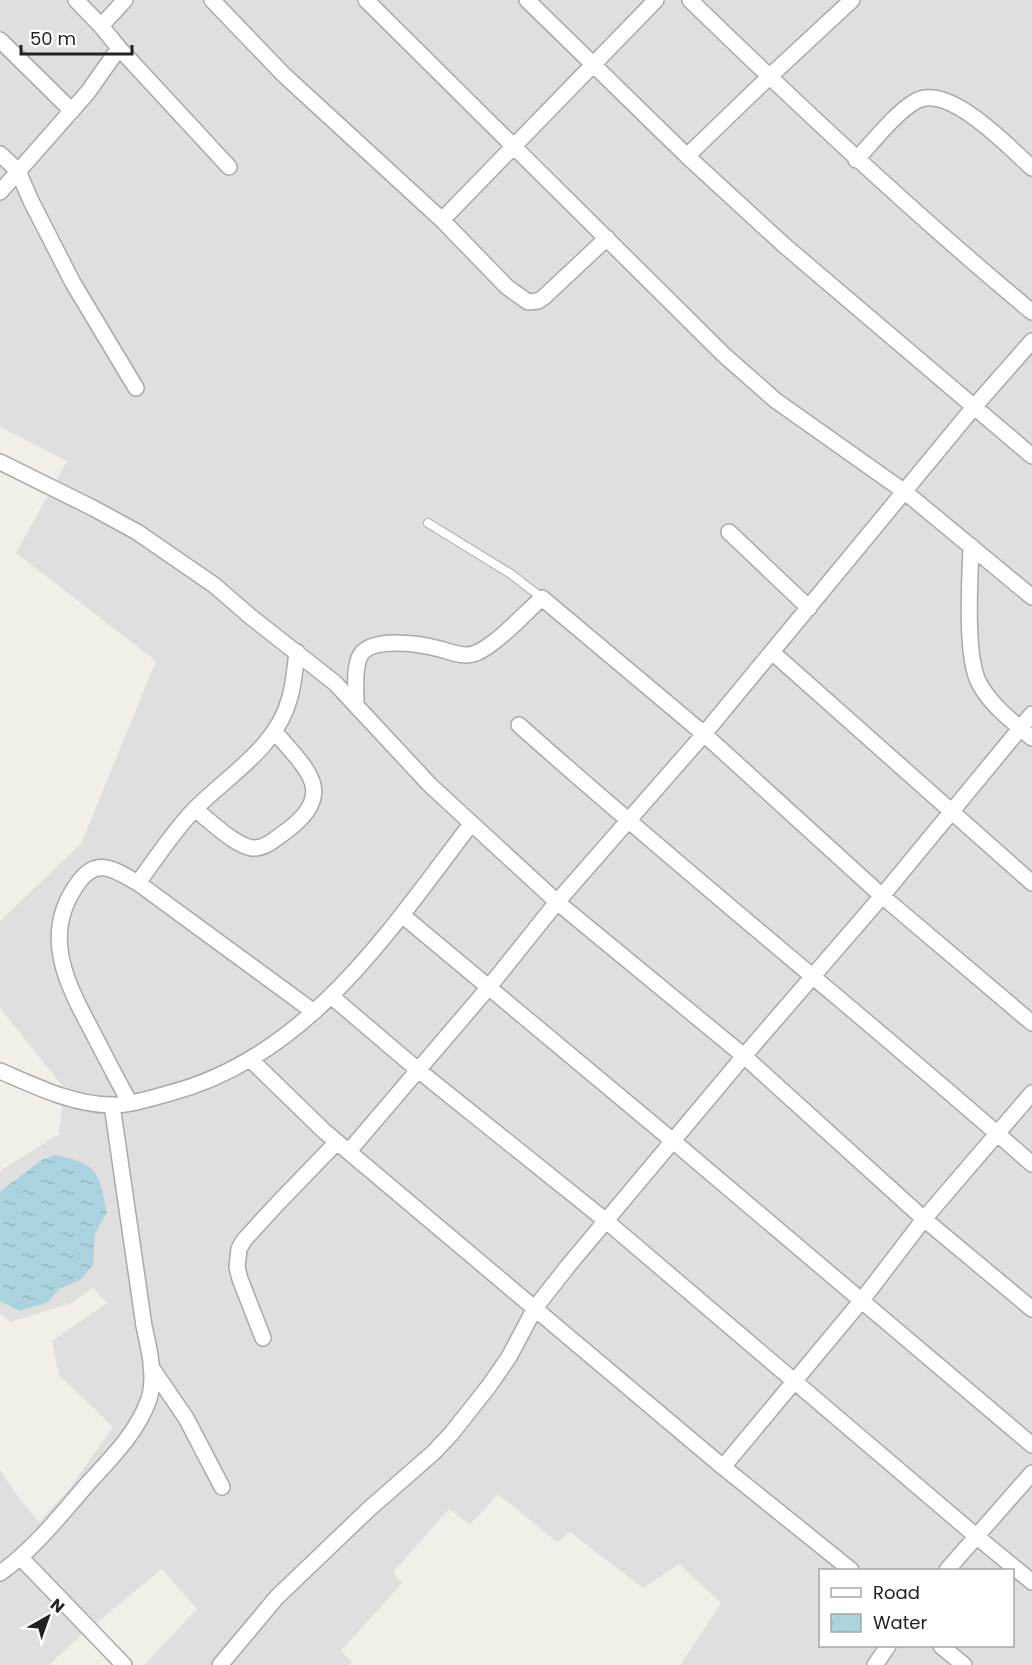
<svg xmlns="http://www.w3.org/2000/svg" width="1032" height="1665" font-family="Poppins,sans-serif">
<defs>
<pattern id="water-ripples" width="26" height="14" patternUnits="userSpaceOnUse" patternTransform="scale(1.5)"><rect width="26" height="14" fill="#aad3df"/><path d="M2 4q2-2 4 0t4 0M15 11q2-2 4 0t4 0" fill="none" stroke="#92b5bf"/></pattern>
</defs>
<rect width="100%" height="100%" fill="#f2efe9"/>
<path fill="#e0dfdf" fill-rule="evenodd" d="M0 0H1032V1665H680L721 1603 679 1564 643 1588 570 1532 557 1542 498 1494 470 1525 449 1509 393 1572 402 1583 341 1651 352 1661 349 1665H144L197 1609 162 1569 78 1638 49 1665H0V1470L19 1498 39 1522 69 1489 113 1427 59 1375 52 1341 107 1303 93 1288 71 1303 10 1322 0 1314V1171L59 1134 64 1088 0 1008V921L81 844 156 661 16 553 67 461 0 427ZM820 1570H1012V1646H820Z"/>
<path fill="url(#water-ripples)" d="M56 1155C100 1165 98 1172 107 1212L95 1234 93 1265 80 1280 59 1289 48 1302 20 1311 0 1301V1192L42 1160Z"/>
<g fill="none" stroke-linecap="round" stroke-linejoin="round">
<defs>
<path id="lane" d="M428 523 511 574 542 598"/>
<path id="street" d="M76 0 101 26 119 48 229 167
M212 0 284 75 442 220 507 287 528 302 538 301 544 297 607 238
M366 0 724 355 775 400 905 492 1032 597
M527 0 687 156 785 246 1032 456
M690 0C801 108 913 213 1032 312
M101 26 125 0
M0 40 72 111
M0 154 18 171 31 201 73 283 136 388
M687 156 769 77 852 0
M856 160C872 143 896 112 916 101 949 83 1009 147 1032 168
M0 192 88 92 119 48
M442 220 656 0
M0 462 93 508 137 532 214 585 251 617 335 683 430 785 557 902 744 1056 924 1219 1032 1309
M729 532 809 608
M971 546C970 579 965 652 978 681 989 704 1013 722 1032 738
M772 652 1032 883
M356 703C356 689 354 672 359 658 368 635 421 644 440 649 451 652 465 658 476 653 496 645 525 613 542 598L704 734 882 896 1032 1023
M519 725C687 875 863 1015 1032 1164
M195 809C209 820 234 845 252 848 265 849 275 839 285 832 339 793 306 769 275 732
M138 883C156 858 173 832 194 810 228 775 277 748 290 697 294 683 295 667 297 652
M402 915 673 1141 1032 1445
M331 996 418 1070 605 1220 976 1536 1032 1582
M251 1060 324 1131 723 1467 851 1570
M0 1071C35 1086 73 1105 112 1105 131 1105 152 1098 170 1093 308 1057 390 930 471 824
M130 1103C117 1080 105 1056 93 1033 67 984 40 935 78 883 97 856 115 870 138 883L314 1012
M349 1151 489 987 557 902 704 734 974 407 1032 341
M263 1338 240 1279 237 1267 239 1249 244 1240 279 1202 337 1142
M151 1367 186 1418 222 1487
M723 1467 862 1300 924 1219 1032 1093
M21 1558 124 1665
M947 1570 1032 1473
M0 1573C33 1550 58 1518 84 1488 108 1461 137 1434 149 1399 156 1376 149 1349 144 1326L112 1105
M941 1646 964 1665
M220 1665 277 1597 369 1509 433 1453 451 1434 489 1386 509 1357 535 1308 568 1266 744 1056 882 896 1032 714
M875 1665 888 1646"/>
</defs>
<use href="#lane" stroke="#a9a9a9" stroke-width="10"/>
<use href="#street" stroke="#a9a9a9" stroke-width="18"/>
<use href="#lane" stroke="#fff" stroke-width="8"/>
<use href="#street" stroke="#fff" stroke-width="15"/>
</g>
<rect x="819" y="1569" width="195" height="78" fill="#ffffff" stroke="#a7a7a7" stroke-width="1.5"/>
<rect x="831" y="1588" width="30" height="9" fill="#ffffff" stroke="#a7a7a7" stroke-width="1.5"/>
<text x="873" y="1599" font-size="18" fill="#222222">Road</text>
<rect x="831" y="1614" width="30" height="18" fill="url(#water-ripples)" stroke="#a7a7a7" stroke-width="1.5"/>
<text x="873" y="1629" font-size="18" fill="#222222">Water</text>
<g transform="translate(48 1617) rotate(40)" stroke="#ffffff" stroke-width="4.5" paint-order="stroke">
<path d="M0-4.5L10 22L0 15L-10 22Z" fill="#222222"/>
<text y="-9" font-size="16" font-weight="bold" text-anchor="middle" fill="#222222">N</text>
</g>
<path d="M21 45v9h111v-9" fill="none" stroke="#222222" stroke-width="3"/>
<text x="30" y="45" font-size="18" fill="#222222" stroke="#ffffff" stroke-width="4.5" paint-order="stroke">50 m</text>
</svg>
